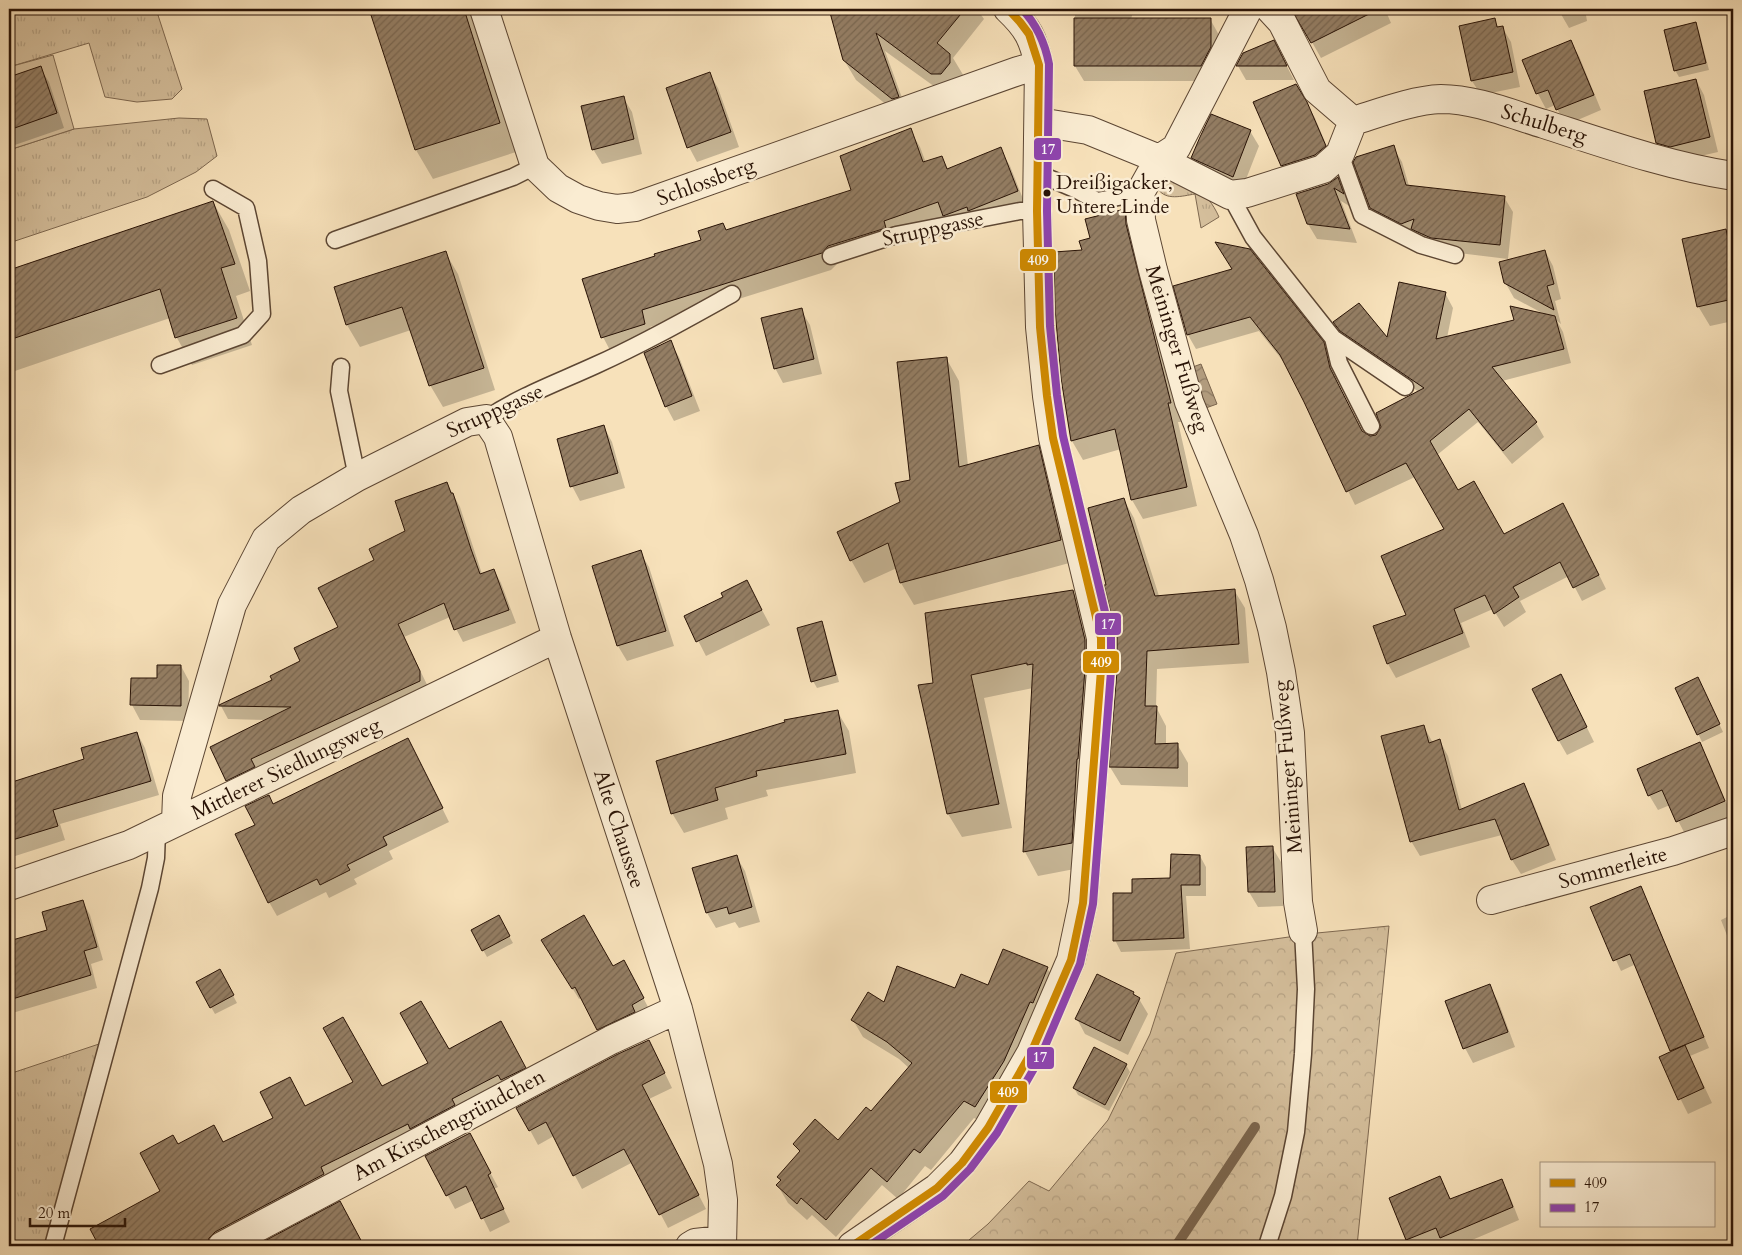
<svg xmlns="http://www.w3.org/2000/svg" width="1742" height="1255" font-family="Cardo,serif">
<defs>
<pattern id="grass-tufts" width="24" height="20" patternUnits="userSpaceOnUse" patternTransform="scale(1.25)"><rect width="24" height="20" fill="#d4be9b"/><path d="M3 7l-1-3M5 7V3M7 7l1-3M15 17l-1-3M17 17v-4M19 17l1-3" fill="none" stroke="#b6a284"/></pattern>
<pattern id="forest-crowns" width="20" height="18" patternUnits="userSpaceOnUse" patternTransform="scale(1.25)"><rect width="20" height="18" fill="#d4be9b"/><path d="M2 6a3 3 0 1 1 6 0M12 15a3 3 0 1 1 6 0" fill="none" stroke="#b6a284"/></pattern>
<pattern id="water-waves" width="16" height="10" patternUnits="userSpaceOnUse" patternTransform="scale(1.25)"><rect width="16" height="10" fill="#b19b7d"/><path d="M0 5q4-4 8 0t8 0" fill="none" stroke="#907d64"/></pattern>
<pattern id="building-hatch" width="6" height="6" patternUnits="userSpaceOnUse" patternTransform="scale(1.25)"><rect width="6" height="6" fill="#947e64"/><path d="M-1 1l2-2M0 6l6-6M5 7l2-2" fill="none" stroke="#796650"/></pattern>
</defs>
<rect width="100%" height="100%" fill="#f7e1ba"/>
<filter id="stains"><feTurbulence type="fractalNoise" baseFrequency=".004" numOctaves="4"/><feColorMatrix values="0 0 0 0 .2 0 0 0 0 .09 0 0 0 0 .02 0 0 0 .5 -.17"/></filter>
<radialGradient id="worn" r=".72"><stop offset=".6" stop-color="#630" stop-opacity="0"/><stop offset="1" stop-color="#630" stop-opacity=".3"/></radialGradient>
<path fill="url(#grass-tufts)" stroke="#7e6850" d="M9 9H156L182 89 172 99 137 102 105 97 89 43 9 67Z
M179 118 207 119 217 156 196 172 147 197 9 243V150L74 129Z
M1164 176C1191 187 1206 188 1219 217L1201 228 1195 194C1182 196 1166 201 1158 189Z
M105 1042 45 1246H9V1074Z"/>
<path fill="url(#forest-crowns)" stroke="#7e6850" d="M1389 926 1357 1246H962L988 1224 1029 1181 1049 1191 1108 1120 1150 1034 1176 953 1317 933Z"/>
<path fill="#d4be9b" stroke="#7e6850" d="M53 55 74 129 9 150V67Z"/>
<path fill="url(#water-waves)" stroke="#7b654d" d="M1201 364 1217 404 1203 409 1190 368Z"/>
<path fill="#0003" d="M371 9H471L516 152 433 179 416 150Z
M830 9H977L984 19 953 58 965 78 949 97 885 51 909 117 904 119 856 80 844 60Z
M1075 9H1134L1131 19H1210L1219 35V63L1210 81H1084L1075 66Z
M1291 9H1385L1391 23 1321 58 1304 28Z
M1558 9H1585L1587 21 1569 28Z
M1494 20 1499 28 1502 27 1511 42 1520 87 1481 95 1472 81Z
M1695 24 1699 31 1709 70 1679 77 1675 70Z
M1570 41 1579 56 1601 110 1566 125 1555 105 1546 109 1538 94 1524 61Z
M1282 57 1294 80H1246L1238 66Z
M40 68 49 82 64 128 9 147V78Z
M709 73 718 88 739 147 697 162 689 147Z
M1696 80 1704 95 1718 152 1679 161 1666 158 1657 142Z
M1296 85 1315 118 1333 161 1291 180 1282 165Z
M623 97 632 112 642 154 602 164 593 149Z
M910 130 920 147 926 163 942 157 948 169 1000 149 1010 166 1027 209 979 227 977 223 954 232 947 220 893 238 895 245 838 263 831 270 650 327 654 341 612 354 603 337 702 240 853 191Z
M1250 131 1259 146 1241 192 1201 173 1193 158Z
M1393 147 1402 162 1409 186 1504 197 1513 212 1508 259 1434 250 1380 223 1371 207Z
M1337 179 1346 193 1351 207 1341 201 1357 243 1317 239 1308 224Z
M213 202 229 230 250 291 236 296 252 345 192 365 177 338 170 318 9 373V272Z
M1124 211 1135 230 1136 244 1181 422H1178L1197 506 1143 519 1132 500 1121 449 1083 460 1072 441 1062 377 1083 251 1091 239Z
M1733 229V321L1710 326 1698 306 1684 240Z
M1545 251 1553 266 1561 299 1555 301 1561 324 1557 321 1563 332 1571 363 1502 381 1536 423 1544 437 1512 464 1478 422 1437 455 1458 491 1504 536 1571 518 1606 589 1582 601 1569 576 1520 601 1526 612 1504 627 1493 609 1461 623 1470 647 1396 678 1388 664 1375 627 1407 616 1446 530 1415 477 1355 505 1287 366 1259 331 1196 349 1188 335 1175 287 1323 343 1331 358 1338 383 1363 434 1371 437 1377 436 1419 392 1349 345 1335 323 1388 339 1445 293 1453 308 1447 338 1544 314 1514 298 1505 282Z
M445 252 458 274 495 390 443 407 430 385 411 330 360 347 347 325Z
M801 310 810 325 822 374 783 383 775 368Z
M670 342 679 357 700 411 674 421 666 406Z
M946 358 959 381 968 466 1038 447 1051 469 1073 562 914 605 901 583 897 568 864 583 851 560 902 503 911 481Z
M604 427 612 442 625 488 580 501 572 486Z
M447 483 460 507 482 574 494 570 501 583 516 623 463 642 450 617 404 637 431 693 234 793 227 780 269 720 228 719 221 706 274 681 301 662 339 628 376 561 407 531Z
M1124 500 1134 518 1159 596 1234 590 1245 608 1249 663 1157 669 1156 707 1166 726V745L1177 744 1188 763V787L1121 785 1110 767 1118 671Z
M640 552 649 567 674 646 627 661 618 646 594 567Z
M747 582 770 625 706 656 686 617 725 598Z
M1073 591 1086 615 1098 665 1085 867 1038 876 1025 852 1033 688 984 698 1012 828 962 837 948 814 934 684Z
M821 623 825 630 839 682 817 688 813 681Z
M181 666 189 681 188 721 140 720 132 705V679L158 680Z
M1701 686 1723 732 1702 742 1677 688Z
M1569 691 1594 742 1567 755 1559 741Z
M837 711 849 731 856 773 766 790 768 796 725 808 728 819 684 833 672 813Z
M1424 727 1433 743 1440 741 1448 756 1462 810 1523 785 1532 800 1556 860 1521 874 1512 860 1502 835 1420 856 1411 841Z
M137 733 145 748 159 795 60 824 65 840 9 858V784L86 760Z
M1699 744 1708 759 1732 816 1686 836 1670 805 1658 810 1649 795Z
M415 753 449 822 389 851 393 859 354 879 357 884 329 898 326 892 277 916 269 902 257 825Z
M1272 847 1281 862 1283 906 1258 907 1249 892 1248 848Z
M736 856 745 871 760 922 739 928 735 922 716 928 707 913 694 869Z
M1200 856 1206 867V896H1186L1190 949 1121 952 1115 940 1133 894 1172 880Z
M1640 887 1646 898 1709 1048 1690 1056 1712 1103 1688 1114 1660 1058 1673 1052 1636 964 1621 971 1592 908Z
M83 902 90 915 103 960 91 964 97 988 9 1014V942L49 931Z
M1733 914V960L1727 944 1730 943 1721 920Z
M498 917 513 943 487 957 472 930Z
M549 951 630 972 649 1009 604 1040 582 997 579 999Z
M1047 968 1057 985 985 1124 974 1118 931 1170 925 1166 898 1199 882 1185 836 1237 812 1215 807 1220 788 1203 778 1186 781 1182 778 1177 800 1153 795 1145 838 1141 871 1113 909 1068 899 1059 863 1037 853 1020 884 1004 955 989 989 986Z
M220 971 237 1003 215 1014 211 1007Z
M1489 986 1498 1001 1515 1047 1473 1063 1465 1048Z
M1133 993 1136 997 1139 999 1148 1014 1128 1055 1085 1034 1077 1019Z
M508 1036 532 1081 221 1246H100L91 1230 162 1192 178 1145 223 1143 305 1108 382 1088 430 1064 449 1051Z
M656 1055 672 1088 649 1099 706 1209 668 1228 633 1162 582 1189 554 1136 538 1145 518 1108Z
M1126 1065 1130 1072 1109 1111 1078 1095 1074 1088Z
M477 1148 498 1187 494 1189 510 1222 490 1232 474 1200 455 1209 427 1157Z
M1440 1177 1451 1200 1502 1181 1509 1194 1519 1220 1458 1246H1446L1443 1241 1431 1246H1411L1390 1198Z
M339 1203 363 1246H257Z"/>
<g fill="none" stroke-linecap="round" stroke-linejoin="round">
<path stroke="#7b654d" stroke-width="10" d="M1176 1246 1255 1127"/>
</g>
<path fill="url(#building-hatch)" stroke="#291306" d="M369 9H464L500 123 415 150Z
M829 9H965L937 43 950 54V63L941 74H931L876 33 899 97 892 99 843 60Z
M1291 9H1379L1311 43Z
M1074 18H1211V47L1201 66H1074Z
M1495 18 1497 27 1503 26 1513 72 1471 81 1459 26Z
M1696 22 1706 63 1674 71 1664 30Z
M1274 40 1287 66H1236L1243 53Z
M1571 40 1594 95 1556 110 1548 90 1536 94 1522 60Z
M41 66 57 113 9 130V77Z
M710 72 731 132 687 148 666 88Z
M1696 79 1710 137 1670 147 1656 143 1644 91Z
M1296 84 1307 102 1326 146 1315 155 1281 166 1253 102Z
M624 96 634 139 592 150 581 106Z
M1211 114 1251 130 1233 177 1191 158 1200 137Z
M911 128 923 162 942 156 947 169 1001 147 1018 191 968 211 967 207 943 216 938 202 884 221 886 228 828 246 822 253 642 310 645 324 601 338 582 279 655 256 654 254 701 240 698 231 723 223 726 230 851 190 840 156Z
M1394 145 1406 185 1505 196 1500 245 1431 238 1411 229 1414 219 1401 224 1370 208 1353 162 1356 157Z
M1338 177 1344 194 1334 188 1350 229 1307 224 1296 194 1328 184Z
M213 201 235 264 221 268 237 318 175 338 160 289 9 340V270Z
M1125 209 1126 224 1171 403H1168L1187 487 1131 500 1115 429 1071 441 1061 378 1055 309 1054 252 1082 250 1079 241 1090 238 1085 219Z
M1726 229 1733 262V299L1697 307 1682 239Z
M1215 242 1250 249 1324 342 1330 368 1362 431 1370 436 1376 435 1381 427 1376 413 1424 388 1340 331 1333 322 1359 303 1387 337 1399 282 1446 292 1436 339 1514 320 1510 306 1555 316 1564 349 1492 367 1537 422 1503 451 1469 409 1430 441 1458 490 1474 481 1504 534 1563 503 1599 575 1573 588 1560 562 1513 587 1519 597 1494 614 1485 595 1454 609 1463 633 1387 664 1373 626 1406 615 1381 556 1444 529 1406 463 1346 492 1304 402 1280 355 1250 317 1187 335 1173 286 1232 269Z
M1545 250 1554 284 1547 286 1554 310 1504 283 1499 262Z
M446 251 484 368 429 386 402 307 346 325 334 287Z
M802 308 814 359 774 369 761 318Z
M671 340 692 396 665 407 644 353Z
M947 357 959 467 1039 445 1061 540 900 583 888 543 850 561 837 532 900 502 895 483 910 480 897 362Z
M604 425 618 473 570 487 557 439Z
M447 482 451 493H453L471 549 480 574 494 569 509 610 454 630 444 603 398 624 420 671V681L251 759 255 767 226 781 210 747 291 707 219 706V705L272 680 270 676 300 661 294 648 338 627 318 588 374 560 369 549 405 531 395 501Z
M1124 498 1155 596 1235 589 1239 644 1147 651 1145 706H1157L1155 744 1178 743V768L1109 767 1117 671V638L1104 585H1106L1088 508Z
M641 550 666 631 617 646 592 566Z
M747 580 762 610 696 642 684 616 723 597 721 593Z
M1073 590 1085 640V669L1078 759H1077L1072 843 1023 852 1033 664 1027 665V663L971 675 999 804 947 814 918 685 933 683 925 613Z
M822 621 836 675 811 682 797 628Z
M157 665H181V706L130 705 131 678H157Z
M1561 674 1587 727 1558 741 1532 689Z
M1698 677 1720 724 1697 735 1675 688Z
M838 710 846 754 756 771 757 776 715 788 718 800 671 814 656 761 785 722 784 720Z
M1424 725 1429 743 1440 739 1459 810 1524 783 1549 845 1511 860 1495 819 1410 842 1381 736Z
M137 732 151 781 53 810 58 826 9 841V783L84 759 81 748Z
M408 738 443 808 383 837 387 845 347 865 350 870 320 885 317 879 268 903 235 834 255 825 245 806 269 795 273 804Z
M1700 742 1725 801 1676 822 1662 790 1648 796 1637 769Z
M1273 846 1275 892H1248L1246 847Z
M1171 854 1200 855V885H1181L1184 938 1113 941V893H1132V879L1170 878Z
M737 855 752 907 729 914 727 907 706 913 692 868Z
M1641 886 1704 1037 1670 1051 1630 954 1613 961 1590 907Z
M83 900 97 947 84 951 91 975 9 1000V941L47 930 42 912Z
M499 915 510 936 482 951 471 930Z
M584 915 613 966 624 960 644 998 632 1005 635 1012 597 1030 575 987 572 989 541 940Z
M1003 949 1048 967 1033 1003 1030 1002 1004 1061 975 1107 964 1101 920 1153 914 1149 887 1182 871 1168 826 1220 801 1198 797 1204 776 1185 781 1180 777 1177 800 1151 793 1144 815 1119 838 1140 866 1107 871 1111 912 1063 887 1042 851 1020 868 992 884 1002 897 966 955 988 961 974 988 985Z
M220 969 234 995 210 1008 196 982Z
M1097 974 1134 992 1133 994 1140 998 1120 1041 1075 1019Z
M1490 984 1508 1032 1463 1049 1445 1001Z
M421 1001 449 1049 501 1021 526 1068 501 1080 498 1075 452 1099 455 1105 410 1129 408 1124 321 1167 324 1174 215 1232 209 1238 207 1246H99L90 1229 160 1191 140 1153 173 1135 178 1144 214 1125 223 1142 273 1118 260 1092 290 1077 305 1106 353 1082 323 1028 343 1017 382 1086 428 1063 400 1013Z
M649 1040 665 1073 642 1085 699 1195 659 1215 624 1149 573 1176 546 1122 529 1131 516 1108 618 1054Z
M1685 1045 1704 1088 1678 1100 1659 1057Z
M1094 1047 1127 1064 1105 1105 1073 1088Z
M470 1133 491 1173 488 1175 504 1209 481 1219 466 1186 446 1196 425 1156Z
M1440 1176 1450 1199 1502 1179 1513 1207 1440 1238 1436 1228 1406 1240 1389 1198Z
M340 1201 364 1246H255Z"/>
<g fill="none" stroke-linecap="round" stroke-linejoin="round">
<defs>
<path id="service" d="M1340 154 1362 215 1421 245 1455 255
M1037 173 1077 190 1097 201 1140 193
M1230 195 1253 237 1333 338 1405 387
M335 240 513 177 535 166
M831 256 896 235 1020 211H1037
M1333 338 1339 363 1371 426
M160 365 243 335 262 314 258 261 246 208 213 189
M341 367 339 391 357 477
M486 419C520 396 559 382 596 365 643 344 687 319 732 294
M53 1246 150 888 156 858 157 831
M1267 1246 1283 1196 1296 1132 1303 1054 1306 989 1303 931"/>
<path id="minor" d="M484 9 535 166 558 188 578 199 599 206 617 209 635 207 1018 71 1039 65
M1248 9 1176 148 1159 159 1140 193 1141 220 1153 270 1189 402 1244 535 1259 580 1272 628 1281 672 1290 733 1298 902 1303 931
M1270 9 1282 22 1317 90 1353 121
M1039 122 1088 130 1159 159 1230 195 1247 193 1323 169 1340 154 1353 121C1379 113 1413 100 1441 99 1475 99 1511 114 1544 124 1606 144 1668 166 1733 176
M176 822 177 796 232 605 266 539 301 510 357 477 467 422 486 419 498 437 557 638 678 1009 718 1164 723 1200 722 1246
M9 886 129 845 557 638
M1491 900 1673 851 1733 831
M222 1246 611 1040 678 1009
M690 1246 695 1243 722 1240
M852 1246 937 1188 962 1163 988 1128 1031 1053 1071 960 1083 903 1101 670V638L1053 438 1047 396 1040 327 1037 211 1039 65C1033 38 1028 28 1008 9"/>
</defs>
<use href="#service" stroke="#5c4633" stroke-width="19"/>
<use href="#minor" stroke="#5c4633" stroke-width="30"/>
<use href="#service" stroke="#faecd2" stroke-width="16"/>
<use href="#minor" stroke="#faecd2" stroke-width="28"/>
<defs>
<path id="bus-1" d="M852 1246 937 1188 962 1163 988 1128 1031 1053 1071 960 1083 903 1101 670V638L1053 438 1047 396 1040 327 1037 211 1039 65 1029 34 1020 22 1008 9"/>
<path id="bus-2" d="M869 1246 943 1196 970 1169 997 1133 1040 1058 1080 964 1093 904 1111 671V637L1063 436 1057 395 1050 326 1047 211 1049 64C1045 43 1037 25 1022 9"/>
</defs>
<use href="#bus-1" stroke="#faecd2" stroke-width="11"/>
<use href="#bus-2" stroke="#faecd2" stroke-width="11"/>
<use href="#bus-1" stroke="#ce8901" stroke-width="8"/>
<use href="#bus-2" stroke="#8e44ad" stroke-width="8"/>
</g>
<circle fill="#291306" stroke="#faecd2" stroke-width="2" cx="1047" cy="193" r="4.5"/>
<g text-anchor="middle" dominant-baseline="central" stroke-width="5" stroke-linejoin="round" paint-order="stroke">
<g font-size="20" fill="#291306" stroke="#faecd2" text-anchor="start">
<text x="1056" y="182">Dreißigacker,<tspan x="1056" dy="24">Untere Linde</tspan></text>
</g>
<g font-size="21" fill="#291306" stroke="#faecd2">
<text transform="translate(1544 124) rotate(17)">Schulberg</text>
<text transform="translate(706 182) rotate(-20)">Schlossberg</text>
<text transform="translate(933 229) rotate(-12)">Struppgasse</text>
<text transform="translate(1177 349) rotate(73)">Meininger Fußweg</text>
<text transform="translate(495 411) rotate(-24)">Struppgasse</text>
<text transform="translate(1288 767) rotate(-95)">Meininger Fußweg</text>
<text transform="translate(286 769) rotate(-26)">Mittlerer Siedlungsweg</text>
<text transform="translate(619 829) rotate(72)">Alte Chaussee</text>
<text transform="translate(1613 868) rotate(-15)">Sommerleite</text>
<text transform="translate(449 1125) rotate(-28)">Am Kirschengründchen</text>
</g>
</g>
<g stroke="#faecd2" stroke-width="2">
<rect x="1033" y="137" width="29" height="24" rx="5" fill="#8e44ad"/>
<rect x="1019" y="248" width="38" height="24" rx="5" fill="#ce8901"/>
<rect x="1094" y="612" width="28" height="24" rx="5" fill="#8e44ad"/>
<rect x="1082" y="650" width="38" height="24" rx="5" fill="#ce8901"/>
<rect x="1026" y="1046" width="29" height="24" rx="5" fill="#8e44ad"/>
<rect x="989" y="1080" width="39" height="24" rx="5" fill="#ce8901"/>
</g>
<g font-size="14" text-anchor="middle" font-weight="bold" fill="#fff">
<text x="1048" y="154">17</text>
<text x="1038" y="265">409</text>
<text x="1108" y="629">17</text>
<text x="1101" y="667">409</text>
<text x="1040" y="1062">17</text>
<text x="1008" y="1097">409</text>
</g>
<rect width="1742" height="1255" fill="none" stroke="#f7e1ba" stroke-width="30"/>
<rect x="10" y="10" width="1722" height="1235" fill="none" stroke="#291306" stroke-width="2.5"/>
<rect x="15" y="15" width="1712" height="1225" fill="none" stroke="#291306"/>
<rect x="1540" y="1162" width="175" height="65" fill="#faecd2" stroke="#a69580"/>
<rect x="1550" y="1179" width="25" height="8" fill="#ce8901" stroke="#a69580"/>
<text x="1584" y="1188" font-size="15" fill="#291306">409</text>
<rect x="1550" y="1204" width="25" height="8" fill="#8e44ad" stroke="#a69580"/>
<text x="1584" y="1212" font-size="15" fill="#291306">17</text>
<path d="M30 1218v8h95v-8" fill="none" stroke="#291306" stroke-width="2.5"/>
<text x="38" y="1218" font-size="15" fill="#291306" stroke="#faecd2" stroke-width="4" paint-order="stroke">20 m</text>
<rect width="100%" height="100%" filter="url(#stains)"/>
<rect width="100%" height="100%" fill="url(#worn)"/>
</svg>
